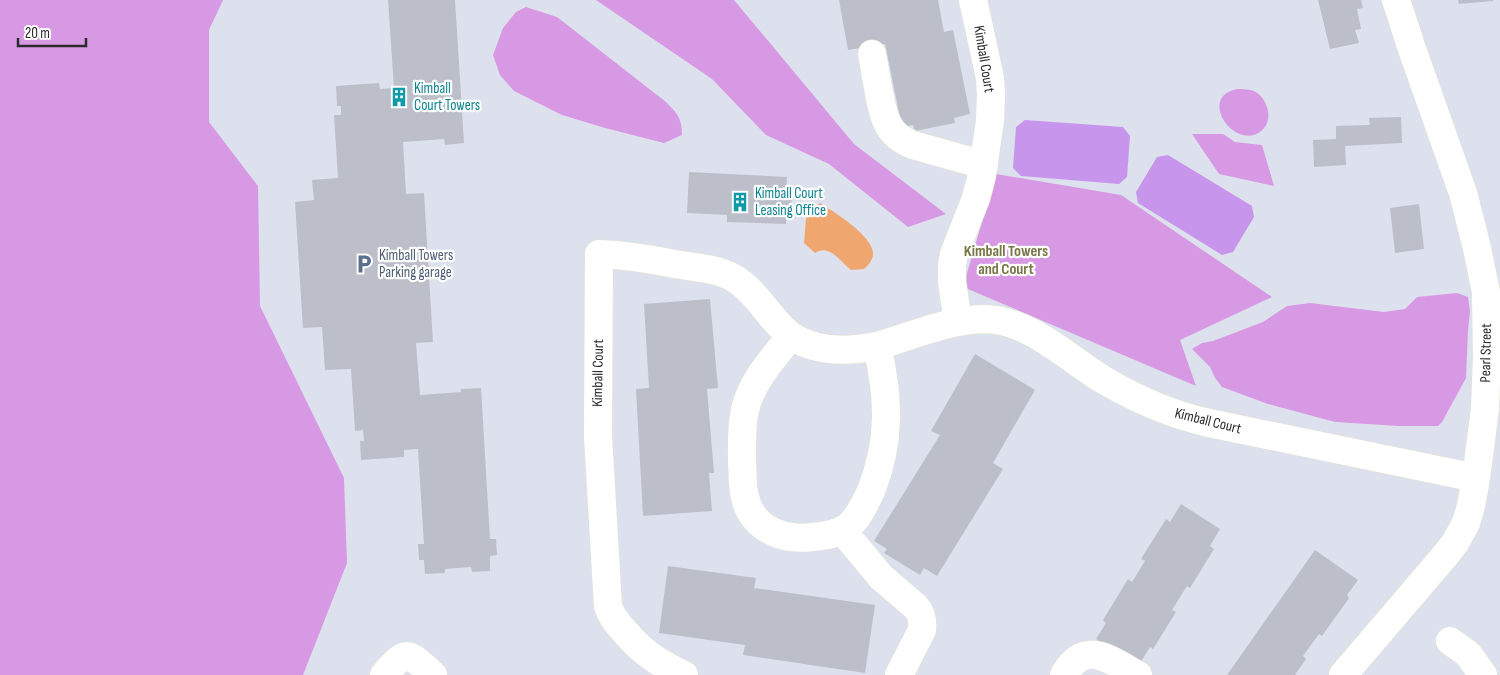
<svg xmlns="http://www.w3.org/2000/svg" width="1500" height="675" font-family="'Sofia Sans Condensed',sans-serif">
<rect width="100%" height="100%" fill="#dde1ed"/>
<path fill="#d799e4" d="M0 0H223L209 30V122L258 186 260 306 344 478 347 563 303 675H0Z
M596 0H734L854 144 946 214 908 227 829 164 766 135 712 79Z
M526 7 557 17 666 102C677 113 682 118 682 135L664 143 605 128 562 115 514 91 500 75 493 55 503 28 516 12Z
M1237 89C1243 89 1250 89 1256 92 1269 101 1274 122 1260 132 1234 150 1197 97 1237 89Z
M1192 134H1223L1235 142 1262 145 1274 186 1219 174Z
M996 174 1121 195 1272 297 1180 340 1196 386 963 287Z
M1457 293 1468 297 1470 311 1468 330 1466 378 1442 422 1438 426H1399L1335 422 1268 404 1222 387 1215 378 1210 367 1192 349 1202 343 1213 341 1263 322 1287 306 1310 303 1384 312 1405 309 1417 297Z"/>
<path fill="#c895ec" d="M1025 120 1123 127 1130 136 1127 177 1119 184 1021 176 1013 168 1016 127Z
M1168 155 1252 206 1254 217 1233 252 1222 255 1138 203 1136 192 1157 157Z"/>
<path fill="#f0a76f" d="M820 203C834 212 872 235 873 253 874 258 868 266 864 269L851 270C840 262 830 243 815 253L804 243 806 219Z"/>
<path fill="#bcbfc9" d="M388 0H455L464 143 445 145 444 139 403 142 406 194 424 193 433 342 416 343 420 395 461 392V389L481 388 490 539H496L497 555 490 556V571L472 572 471 567 445 569V573L425 574 424 560H419L418 544H424L418 449 404 450V457L361 460 360 441H364L363 430 355 431 351 369 325 370 322 327 303 328 295 202 314 200 312 180 338 178 334 115H341V106H337L336 86 379 83 380 89 394 88Z
M839 0H938L944 32 953 30 970 114 954 118 955 123 915 131 913 125 902 127 885 44 848 50Z
M1318 0H1361L1363 8 1357 9 1361 29 1355 30 1359 43 1330 49Z
M1458 0H1493V1L1459 4Z
M1401 117 1402 143 1345 146 1346 165 1314 167 1313 140 1336 139V126L1370 125 1369 118Z
M689 172 787 177 786 194H792L791 211H787L786 224 727 222V215L687 213Z
M1419 204 1424 249 1395 253 1390 208Z
M710 299 718 388 707 389 714 473H709L712 511 643 516 636 389 649 388 644 304Z
M975 354 1035 390 993 463 1003 469 937 576 924 568 920 575 884 553 887 549 874 541 940 435 931 431Z
M1181 504 1220 529 1210 546 1214 549 1190 588 1187 586 1172 610 1176 612 1153 649 1150 647 1139 665 1096 639 1106 623 1103 620 1128 579 1132 582 1145 561 1141 559 1166 519 1170 522Z
M1315 550 1358 580 1347 595 1349 598 1322 636 1319 634 1303 656 1306 659 1295 675H1227Z
M668 566 756 578 754 588 875 605 865 673 743 655 745 645 659 633Z"/>
<g fill="none" stroke-linecap="round" stroke-linejoin="round">
<defs>
<path id="minor" d="M872 54C876 72 880 112 889 126 894 135 903 141 913 145L984 165
M958 322 952 282V265L954 254 976 198 982 175 990 121 991 95 990 78 973 0
M791 336C816 352 848 352 877 346 889 397 891 441 871 491 865 503 859 517 849 526 839 534 825 536 813 537 783 541 752 529 745 497 742 486 743 474 742 463 742 445 741 427 745 410 751 382 773 358 791 336Z
M877 346C912 336 947 320 984 319 1030 319 1069 360 1107 382 1140 401 1173 415 1209 423L1476 478
M842 530 881 577 916 607C922 614 923 621 922 630L899 675
M1450 641 1468 654 1483 675
M384 675C408 647 408 653 433 675
M684 675C659 663 644 654 625 632 618 624 611 617 608 606L598 436 599 254C625 255 650 259 675 264 697 268 723 268 741 283 761 298 771 321 791 336
M1064 675C1085 638 1110 660 1138 675
M1343 675 1443 558 1455 543 1466 523 1471 506 1476 478 1485 409 1487 357 1486 292 1477 248 1463 193 1412 49 1396 0"/>
</defs>
<use href="#minor" stroke="#e4e3d2" stroke-width="29"/>
<use href="#minor" stroke="#fff" stroke-width="28"/>
</g>
<defs>
<symbol id="building-bare" viewBox="-9 -9 18 18"><path d="M-4-6H4V6H1V3H-1V6H-4ZM-2.5-4.3h1.7v1.8h-1.7ZM.8-4.3h1.7v1.8H.8ZM-2.5-1h1.7V.8h-1.7ZM.8-1h1.7V.8H.8Z" fill="#0f9aa8" stroke="#fff" stroke-width="2.5" paint-order="stroke"/></symbol>
<symbol id="parking-bare" viewBox="-9 -9 18 18"><path d="M-3.5-5.5H1a3.5 3.5 0 0 1 0 7H-1V5.5H-3.5ZM-1-3.4V-.6H.8a1.4 1.4 0 0 0 0-2.8Z" fill="#5c6f8a" stroke="#fff" stroke-width="2.5" paint-order="stroke"/></symbol>
</defs>
<g fill-rule="evenodd">
<use href="#building-bare" x="385" y="83" width="28" height="28"/>
<use href="#building-bare" x="726" y="188" width="28" height="28"/>
<use href="#parking-bare" x="350" y="250" width="28" height="28"/>
</g>
<g text-anchor="middle" dominant-baseline="central" stroke-width="4.5" stroke-linejoin="round" paint-order="stroke">
<g font-size="15" fill="#2b2b2b" stroke="#fff">
<text transform="translate(984 59) rotate(81)">Kimball Court</text>
<text transform="translate(1486 353) rotate(-89)">Pearl Street</text>
<text transform="translate(598 373) rotate(-89)">Kimball Court</text>
<text transform="translate(1208 421) rotate(14)">Kimball Court</text>
</g>
<g font-size="15" fill="#0d838f" stroke="#fff" text-anchor="start">
<text x="414" y="88">Kimball<tspan x="414" dy="17">Court Towers</tspan></text>
<text x="755" y="193">Kimball Court<tspan x="755" dy="17">Leasing Office</tspan></text>
</g>
<g font-size="15" fill="#4e5e75" stroke="#fff" text-anchor="start">
<text x="379" y="255">Kimball Towers<tspan x="379" dy="17">Parking garage</tspan></text>
</g>
<g font-size="16" font-weight="bold" fill="#787747" stroke="#fff">
<text x="1006" y="251">Kimball Towers<tspan x="1006" dy="18">and Court</tspan></text>
</g>
</g>
<path d="M18 38v8h68v-8" fill="none" stroke="#2b2b2b" stroke-width="2.5"/>
<text x="25" y="38" font-size="15" fill="#2b2b2b" stroke="#ffffff" stroke-width="4" paint-order="stroke">20 m</text>
</svg>
